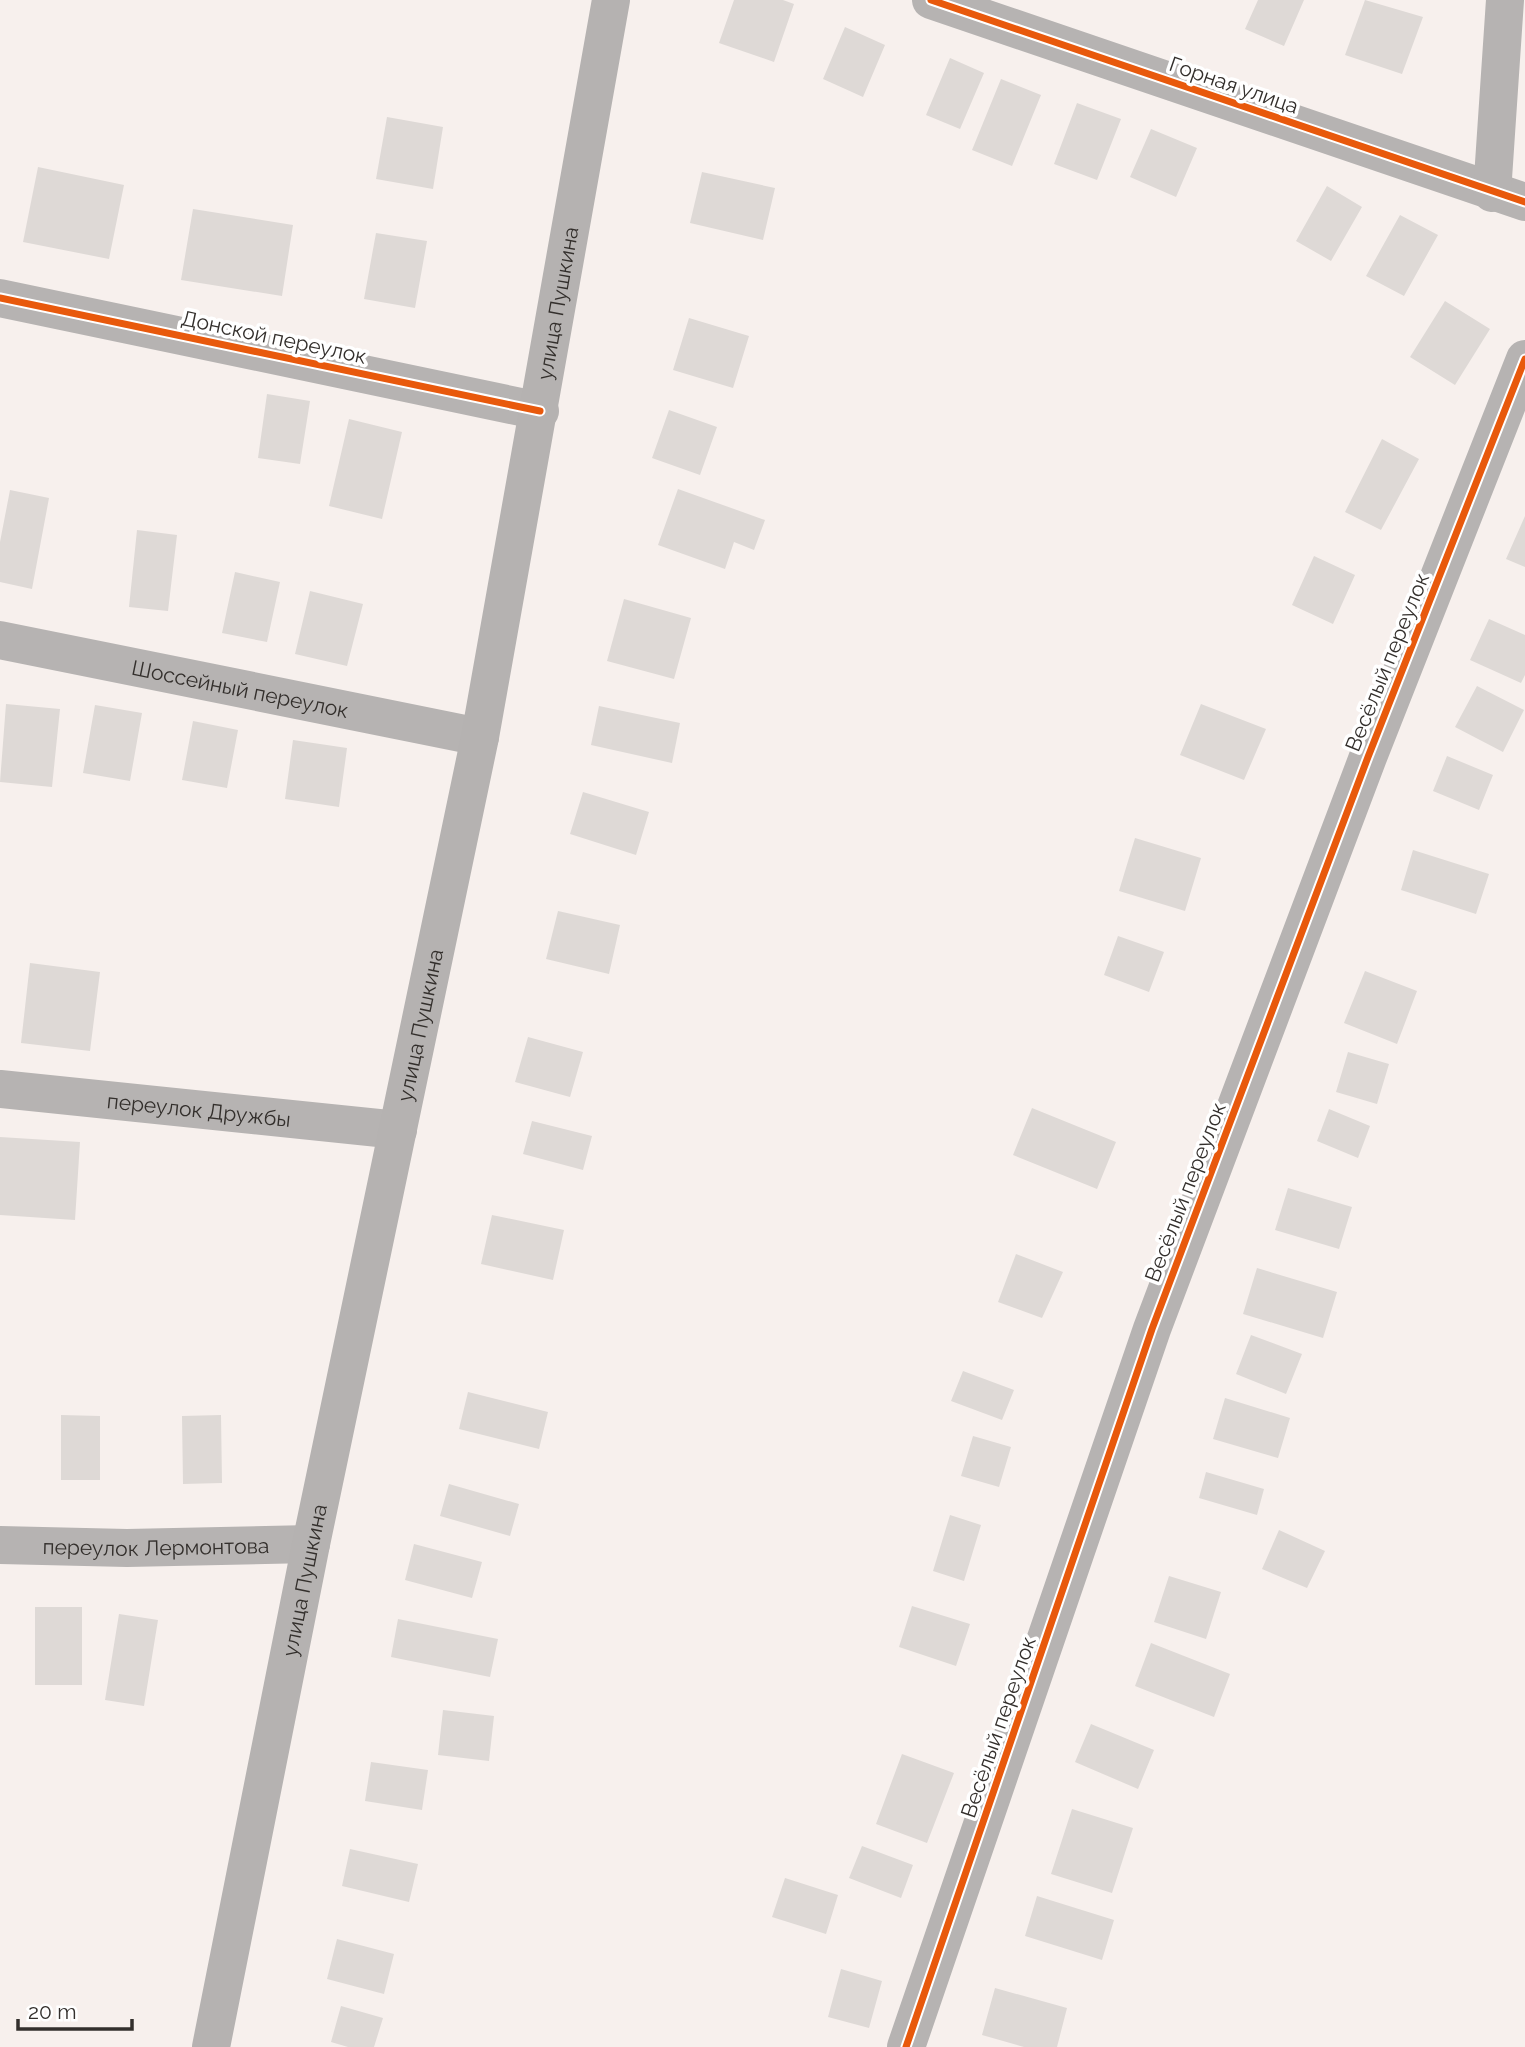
<svg xmlns="http://www.w3.org/2000/svg" width="1525" height="2047" font-family="Raleway,sans-serif">
<rect width="100%" height="100%" fill="#f7f0ed"/>
<path fill="#ded9d6" d="M734 0H783L794 4 774 62 719 43Z
M1258 0H1304L1284 46 1245 29Z
M1365 0 1423 17 1402 74 1345 55Z
M845 27 885 45 863 97 823 79Z
M950 58 984 73 960 129 926 115Z
M1001 79 1041 95 1012 166 972 150Z
M1077 103 1121 119 1097 180 1054 164Z
M387 117 443 127 433 189 376 179Z
M1151 129 1197 148 1176 197 1130 177Z
M38 167 124 185 109 259 23 242Z
M702 172 775 188 763 240 690 223Z
M1327 186 1362 207 1331 261 1296 241Z
M193 209 293 225 282 296 181 280Z
M1400 215 1438 235 1404 296 1366 276Z
M376 233 427 241 415 308 364 299Z
M1445 301 1490 329 1455 385 1410 357Z
M689 318 749 336 733 388 673 370Z
M267 394 310 401 300 464 258 458Z
M669 410 717 427 700 475 652 458Z
M349 419 402 432 382 519 329 506Z
M1382 439 1419 459 1381 530 1345 512Z
M678 489 765 520 754 550 734 542 725 569 658 545Z
M10 490 49 498 32 589 0 582V542Z
M1525 516V567L1506 559Z
M137 530 177 535 168 611 129 607Z
M1314 556 1355 575 1333 624 1292 605Z
M235 572 280 582 267 642 222 633Z
M310 591 363 604 347 666 295 654Z
M624 599 691 618 674 679 607 661Z
M1489 619 1525 635V675L1521 683 1470 660Z
M1477 686 1524 710 1503 752 1455 727Z
M6 704 60 709 52 787 0 782Z
M1201 704 1266 729 1244 780 1180 755Z
M95 705 142 713 130 781 83 773Z
M599 706 680 723 672 763 591 745Z
M193 721 238 730 227 788 182 780Z
M293 740 347 748 339 807 285 799Z
M1447 756 1493 775 1479 810 1433 791Z
M583 792 649 812 636 855 570 834Z
M1135 838 1201 858 1185 911 1119 891Z
M1413 850 1489 874 1476 914 1401 890Z
M558 911 620 925 609 974 546 959Z
M1118 936 1164 952 1149 992 1104 975Z
M30 963 100 972 90 1051 21 1043Z
M1365 971 1417 991 1397 1044 1344 1023Z
M528 1037 583 1052 570 1097 515 1082Z
M1348 1052 1389 1064 1377 1104 1336 1092Z
M1032 1108 1116 1142 1097 1189 1013 1155Z
M1329 1109 1370 1126 1358 1158 1317 1141Z
M532 1121 592 1136 583 1170 523 1154Z
M0 1137 80 1142 75 1220 0 1215Z
M1288 1188 1352 1207 1339 1249 1275 1230Z
M492 1215 564 1230 553 1280 481 1264Z
M1016 1254 1063 1272 1042 1318 998 1302Z
M1257 1268 1337 1292 1323 1338 1243 1314Z
M1251 1335 1302 1354 1286 1394 1236 1374Z
M963 1371 1014 1390 1002 1420 951 1401Z
M468 1392 548 1412 539 1449 459 1429Z
M1225 1398 1290 1418 1278 1458 1213 1439Z
M61 1415 100 1416V1480H61Z
M221 1415 222 1483 183 1484 182 1416Z
M973 1436 1011 1447 999 1487 961 1476Z
M1206 1472 1264 1489 1257 1515 1199 1498Z
M449 1484 519 1504 510 1536 440 1516Z
M950 1515 981 1525 964 1581 933 1571Z
M1279 1530 1325 1551 1307 1588 1262 1569Z
M414 1544 482 1562 472 1598 405 1580Z
M1169 1576 1221 1592 1206 1639 1154 1622Z
M912 1606 970 1624 956 1666 899 1647Z
M35 1607H82V1685H35Z
M119 1614 158 1620 144 1706 105 1700Z
M398 1619 498 1639 490 1677 391 1657Z
M1151 1643 1230 1674 1214 1717 1135 1686Z
M443 1710 494 1716 489 1761 438 1755Z
M1091 1724 1154 1750 1138 1789 1075 1762Z
M902 1754 954 1773 927 1843 876 1824Z
M371 1762 428 1770 422 1810 365 1801Z
M1072 1809 1133 1828 1112 1893 1051 1874Z
M862 1846 913 1865 901 1898 849 1878Z
M350 1849 418 1864 409 1902 342 1886Z
M785 1878 838 1895 826 1934 772 1917Z
M1037 1896 1114 1920 1102 1960 1025 1936Z
M337 1939 394 1954 384 1994 327 1979Z
M841 1969 882 1981 869 2028 828 2017Z
M995 1988 1067 2008 1057 2047H1024L982 2035Z
M341 2006 383 2018 374 2047H348L331 2042Z"/>
<g fill="none" stroke-linecap="round" stroke-linejoin="round">
<g stroke="#b6b3b2" stroke-width="38">
<path d="M931 0 1525 202"/>
<path d="M1492 193 1505 0"/>
<path d="M0 298 540 411"/>
<path id="s1" d="M0 640 480 737"/>
<path id="s2" d="M0 1089 398 1130"/>
<path id="s3" d="M0 1545 127 1548 311 1544"/>
<path d="M906 2047 1152 1329 1368 757 1525 359"/>
</g>
<path stroke="#b5b2b1" stroke-width="38" id="s4" d="M211 2047 311 1544 480 737 611 0"/>
<defs>
<path id="cycleway" d="M931 0 1525 202
M0 298 540 411
M906 2047 1152 1329 1368 757 1525 359"/>
</defs>
<use href="#cycleway" stroke="#fff" stroke-width="11"/>
<use href="#cycleway" stroke="#e8590c" stroke-width="7"/>
</g>
<g text-anchor="middle" dominant-baseline="central" stroke-width="7" stroke-linejoin="round" paint-order="stroke">
<g font-size="21" fill="#332f2c" stroke="#fff">
<text transform="translate(1234 85) rotate(19)">Горная улица</text>
<text stroke="none"><textPath href="#s4" startOffset="1778">улица Пушкина</textPath></text>
<text transform="translate(274 337) rotate(12)">Донской переулок</text>
<text transform="translate(1387 662) rotate(-68)">Весёлый переулок</text>
<text stroke="none"><textPath href="#s1" startOffset="245">Шоссейный переулок</textPath></text>
<text stroke="none"><textPath href="#s4" startOffset="1043">улица Пушкина</textPath></text>
<text stroke="none"><textPath href="#s2" startOffset="200">переулок Дружбы</textPath></text>
<text transform="translate(1185 1192) rotate(-69)">Весёлый переулок</text>
<text stroke="none"><textPath href="#s3" startOffset="156">переулок Лермонтова</textPath></text>
<text stroke="none"><textPath href="#s4" startOffset="476">улица Пушкина</textPath></text>
<text transform="translate(998 1727) rotate(-71)">Весёлый переулок</text>
</g>
</g>
<path d="M18 2019v10h114v-10" fill="none" stroke="#332f2c" stroke-width="3.5"/>
<text x="28" y="2019" font-size="21" fill="#332f2c" stroke="#ffffff" stroke-width="5" paint-order="stroke">20 m</text>
</svg>
